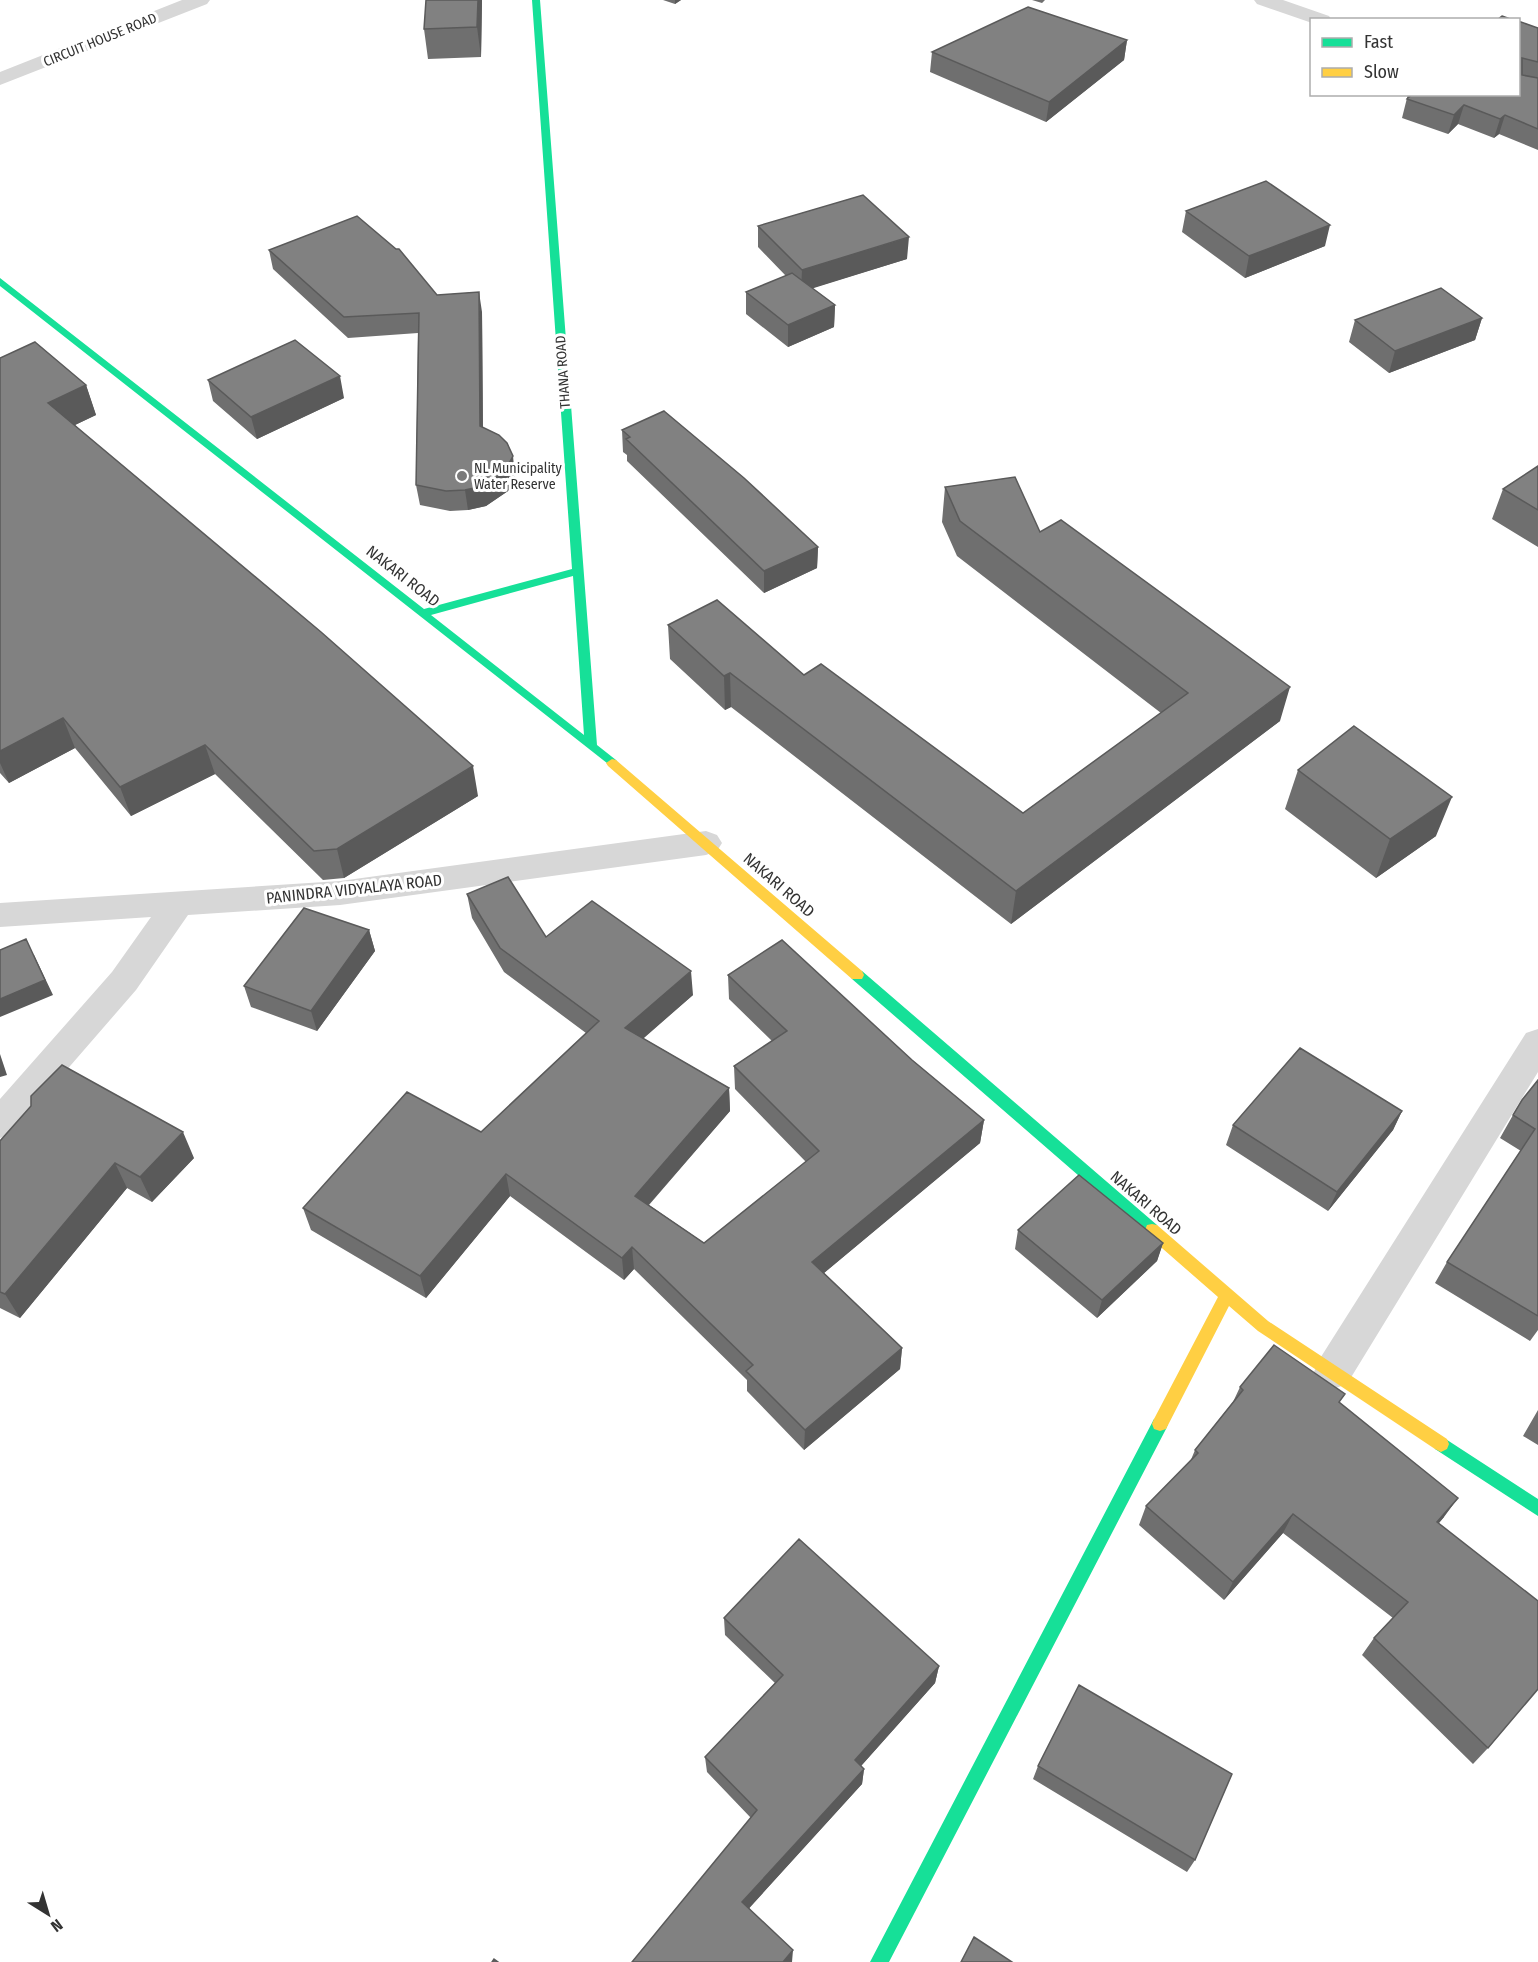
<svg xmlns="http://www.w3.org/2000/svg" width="1538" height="1962" font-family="'Fira Sans Condensed',sans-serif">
<rect width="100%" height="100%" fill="#fff"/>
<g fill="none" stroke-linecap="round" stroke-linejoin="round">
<path fill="#d7d7d7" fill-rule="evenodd" d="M182 0H210L207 4 0 85V72Z
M1254 0H1283L1329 16 1332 20H1312V23L1257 4Z
M706 831 717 835 722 843 717 851 706 855 340 905 188 915 136 990 12 1133 0 1138V1099L112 972 151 917 0 927V903L340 881Z
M1538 1029V1072L1347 1384 1333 1389 1319 1384 1314 1372 1319 1360 1526 1033Z"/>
<path fill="#16e098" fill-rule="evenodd" d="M532 0H540L597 745 616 760 618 763 612 767 0 286V278L424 609 572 569ZM573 576 584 735 431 615Z
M857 970 862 971 1157 1225 1159 1230 1157 1235 1152 1236 1147 1235 852 979 850 975 852 971Z
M1160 1417 1166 1419 1168 1424 1166 1429 889 1962H870L1154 1419Z
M1441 1436 1538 1499V1516L1435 1449 1433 1444 1435 1439Z"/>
<path fill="#ffcf43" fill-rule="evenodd" d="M612 759 616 760 862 971 864 975 862 979H852L608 766 606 763Z
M1152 1224 1157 1225 1268 1321 1447 1439 1449 1444 1447 1449 1441 1452 1435 1449 1258 1331 1229 1306 1166 1429 1160 1431 1154 1429 1152 1424 1154 1419 1218 1297 1147 1235 1145 1230 1147 1225Z"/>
</g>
<path fill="#6f6f6f" d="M482 0 481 57 428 59 424 29Z
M663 0H681L675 4Z
M1032 0H1045L1042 3Z
M1518 21 1538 28V150L1499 134 1494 138 1458 124 1448 134 1402 118 1408 94H1518Z
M1127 40 1124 60 1046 122 930 72 932 52Z
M1186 211 1325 246 1245 278 1182 232Z
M758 226 907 259 812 288 835 305 834 327 788 347 746 314V292L786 276 758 247Z
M269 250 437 295 482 312 483 427 515 477 508 491 486 506 468 510 450 511 420 505 416 485 418 333 348 338 273 269Z
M1482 318 1475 340 1389 373 1349 342 1355 320Z
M0 358 86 385 96 415 75 425 478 796 344 878 323 880 215 774 131 816 75 748 9 783 0 773Z
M208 380 344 398 257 439 213 401Z
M622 430 818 547 817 568 764 593 627 461V455L623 452Z
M1538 466V547L1492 519 1503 489Z
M945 487 1040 532 1280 721 1011 924 731 707 725 710 670 659 668 625 1023 813 1161 713 957 556 942 522Z
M1298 770 1436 836 1376 878 1285 809Z
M467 894 546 937 693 995 643 1038 729 1088 730 1111 649 1205 704 1243 806 1162 735 1089 734 1066 772 1041 729 999 728 975 912 1060 984 1120 980 1143 824 1273 902 1348 900 1369 804 1450 747 1391V1380L634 1269 624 1280 510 1196 426 1298 311 1230 303 1208 481 1132 586 1033 504 972 472 918Z
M369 930 375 951 317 1031 251 1007 244 986Z
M1538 1080V1330L1530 1341 1435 1283 1447 1262 1521 1151 1500 1138 1513 1115Z
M1402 1111 1393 1130 1328 1211 1226 1145 1233 1125Z
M0 1141 194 1158 152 1202 127 1188 20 1318 0 1308Z
M1018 1230 1163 1243 1157 1261 1097 1318 1015 1249Z
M1240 1387 1340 1403 1444 1517 1439 1523 1488 1748 1473 1764 1362 1655 1374 1638 1393 1618 1283 1533 1224 1600 1139 1525 1146 1506 1190 1462 1195 1450 1233 1402Z
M1538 1410V1445L1523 1436Z
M724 1618 939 1666 935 1683 861 1766 864 1769 862 1784 749 1908 792 1962H632L751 1818 707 1772 705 1757 775 1683 725 1635Z
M1038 1766 1195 1860 1187 1872 1033 1779Z"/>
<path fill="#5a5a5a" d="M478 0H482L481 57 477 27Z
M675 0H681L675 4Z
M1127 40 1124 60 1046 122 1049 102Z
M1464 105 1458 124 1448 134 1454 115Z
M1505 115 1499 134 1494 138 1500 119Z
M1330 225 1325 246 1245 278 1249 256Z
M909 237 907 259 801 292 802 270Z
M479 292 482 312 483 446 480 426Z
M835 305 834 327 788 347V325Z
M1482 318 1475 340 1389 373 1395 351Z
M340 376 344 398 257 439 251 417Z
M86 385 96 415 58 433 48 403Z
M513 456 515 477 508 491 486 506 468 510 465 490Z
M818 547 817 568 764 593V571Z
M730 673 731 707 725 710 724 676Z
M1290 687 1280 721 1011 924 1016 891Z
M63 718 75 748 9 783 0 763V751Z
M205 745 215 774 131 816 120 787Z
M473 766 478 796 344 878 337 849Z
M1452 797 1436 836 1376 878 1390 839Z
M369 930 375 951 317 1031 311 1011Z
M34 955 53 995 0 1017V999Z
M691 971 693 995 628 1052 625 1028Z
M0 1054 7 1075 0 1077Z
M729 1088 730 1111 637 1218 635 1196Z
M1402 1111 1393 1130 1328 1211 1337 1192Z
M984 1120 980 1143 812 1283V1262Z
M183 1132 194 1158 152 1202 140 1177Z
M115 1163 127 1188 20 1318 5 1294Z
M506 1174 510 1196 426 1298 420 1276Z
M1163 1243 1157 1261 1097 1318 1102 1300Z
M632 1247 634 1269 624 1280 622 1258Z
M902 1348 900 1369 804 1450 805 1430Z
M1458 1498 1444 1517 1424 1540 1437 1522Z
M1293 1514 1283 1533 1224 1600 1233 1582Z
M939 1666 935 1683 853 1775 855 1760Z
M864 1769 862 1784 743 1915 742 1902Z
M793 1950 792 1962H783Z"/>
<path fill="#818181" stroke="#5a5a5a" stroke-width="1.5" d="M426 0H478L477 27 424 29Z
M1028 7 1127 40 1049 102 932 52Z
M1502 16 1513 20H1497Z
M1518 21 1538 28V62L1522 58V75L1538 78V129L1505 115 1500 119 1464 105 1454 115 1407 99 1412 94H1518Z
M1266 181 1330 225 1249 256 1186 211Z
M863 195 909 237 802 270 758 226Z
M357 216 396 249H399L437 295 479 292 480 426 499 435 507 443 513 456 505 471 483 486 465 490 446 491 416 485 419 313 344 317 269 250Z
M792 273 835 305 788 325 746 292Z
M1441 288 1482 318 1395 351 1355 320Z
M295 340 340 376 251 417 208 380Z
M35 342 86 385 48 403 321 632 473 766 337 849 314 851 205 745 120 787 63 718 0 751V358Z
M664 411 744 478 818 547 764 571 626 439 630 437 622 430Z
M1538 466V510L1503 489Z
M1015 477 1040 532 1061 520 1290 687 1016 891 730 673 724 676 668 625 717 600 804 675 821 664 1023 813 1188 693 960 521 945 487Z
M1354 726 1452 797 1390 839 1298 770Z
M508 877 546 937 592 901 691 971 625 1028 729 1088 635 1196 704 1243 819 1151 734 1066 787 1031 728 975 782 940 912 1060 984 1120 812 1262 902 1348 805 1430 746 1371 753 1365 632 1247 622 1258 506 1174 420 1276 303 1208 407 1092 481 1132 599 1021 500 948 467 894Z
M304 908 369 930 311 1011 244 986Z
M26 939 45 980 0 999V950Z
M1300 1048 1402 1111 1337 1192 1233 1125Z
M62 1065 183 1132 140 1177 115 1163 5 1294 0 1292V1141L31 1106V1096Z
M1538 1080V1316L1447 1262 1535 1129 1513 1115 1522 1100Z
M1079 1175 1163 1243 1102 1300 1018 1230Z
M1274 1345 1345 1394 1339 1402 1458 1498 1437 1522 1538 1601V1689L1488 1748 1374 1638 1408 1602 1293 1514 1233 1582 1146 1506 1198 1453 1195 1450 1243 1390 1240 1387Z
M799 1539 939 1666 855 1760 864 1769 742 1902 793 1950 783 1962H632L757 1810 705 1757 783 1675 724 1618Z
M1079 1685 1232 1774 1195 1860 1038 1766Z
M974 1937 1012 1962H961Z
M494 1959 498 1962H492Z"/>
<circle fill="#7a7a7a" stroke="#fff" stroke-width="2" cx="462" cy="476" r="6"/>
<g text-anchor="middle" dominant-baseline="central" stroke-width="6" stroke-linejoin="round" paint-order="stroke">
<g font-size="14" fill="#333" stroke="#fff">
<text transform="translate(100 40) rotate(-22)">CIRCUIT HOUSE ROAD</text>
<text transform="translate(563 372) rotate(-94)">THANA ROAD</text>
</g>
<g font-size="14" fill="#333" stroke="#fff" text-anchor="start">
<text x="474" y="468">NL Municipality<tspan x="474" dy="16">Water Reserve</tspan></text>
</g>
<g font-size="16" fill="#333" stroke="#fff">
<text transform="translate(403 576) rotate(38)">NAKARI ROAD</text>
<text transform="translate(779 885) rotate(41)">NAKARI ROAD</text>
<text transform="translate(354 889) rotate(-6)">PANINDRA VIDYALAYA ROAD</text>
<text transform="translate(1146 1203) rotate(41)">NAKARI ROAD</text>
</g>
</g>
<rect x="1310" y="18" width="210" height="78" fill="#ffffff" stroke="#adadad" stroke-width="1.5"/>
<rect x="1322" y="38" width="30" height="9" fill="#16e098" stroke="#adadad" stroke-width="1.5"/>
<text x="1364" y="48" font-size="18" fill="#333333">Fast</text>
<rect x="1322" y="68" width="30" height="9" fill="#ffcf43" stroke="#adadad" stroke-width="1.5"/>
<text x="1364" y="78" font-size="18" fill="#333333">Slow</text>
<g transform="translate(48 1914) rotate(143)" stroke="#ffffff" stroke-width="4.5" paint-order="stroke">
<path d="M0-4.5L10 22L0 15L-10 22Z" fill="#333333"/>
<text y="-9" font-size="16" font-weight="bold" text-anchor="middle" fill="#333333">N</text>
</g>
</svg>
